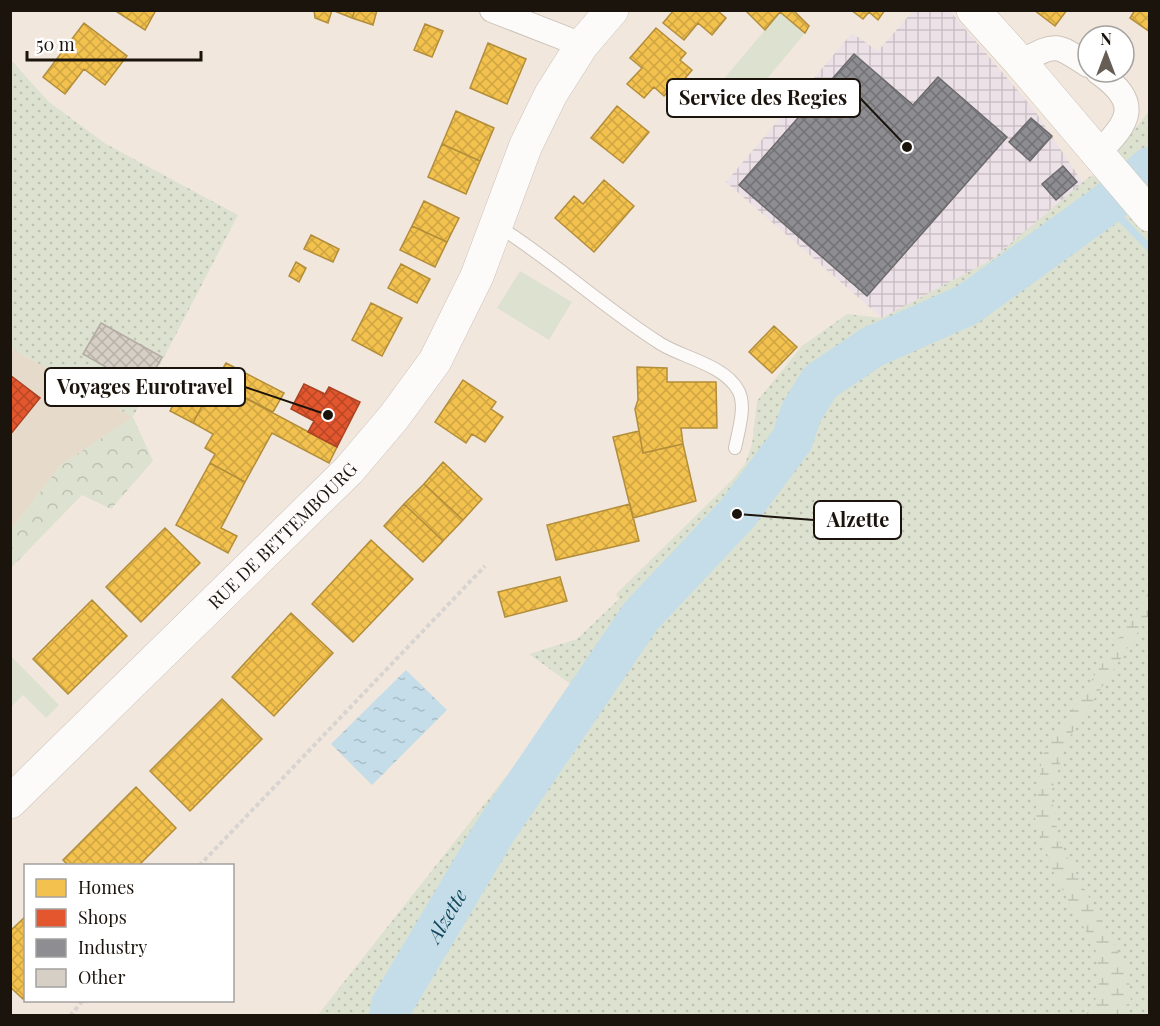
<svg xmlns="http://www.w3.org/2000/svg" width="1160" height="1026" font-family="'Playfair Display',serif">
<defs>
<pattern id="industrial-grid" width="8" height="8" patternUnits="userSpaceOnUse" patternTransform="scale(1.5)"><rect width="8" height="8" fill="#ece1e7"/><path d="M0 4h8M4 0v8" fill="none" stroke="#cac0c5"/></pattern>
<pattern id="grass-dots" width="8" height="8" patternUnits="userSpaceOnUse" patternTransform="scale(1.5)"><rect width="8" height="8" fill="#dde2d0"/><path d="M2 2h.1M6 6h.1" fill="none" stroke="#bdc1b1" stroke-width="1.8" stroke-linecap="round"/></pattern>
<pattern id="forest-crowns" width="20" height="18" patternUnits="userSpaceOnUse" patternTransform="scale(1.5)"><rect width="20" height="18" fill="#dde2d0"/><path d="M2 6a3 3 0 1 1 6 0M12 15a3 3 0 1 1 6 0" fill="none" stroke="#bdc1b1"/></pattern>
<pattern id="wetland-marsh" width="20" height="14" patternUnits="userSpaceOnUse" patternTransform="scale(1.5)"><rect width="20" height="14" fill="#dde2d0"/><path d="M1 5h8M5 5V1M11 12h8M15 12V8" fill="none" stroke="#bdc1b1"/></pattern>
<pattern id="water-ripples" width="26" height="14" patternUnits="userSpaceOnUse" patternTransform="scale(1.5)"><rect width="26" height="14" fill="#c4dde8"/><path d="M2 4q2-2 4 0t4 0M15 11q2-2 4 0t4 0" fill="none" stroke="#a8bdc6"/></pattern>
<pattern id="homes-cross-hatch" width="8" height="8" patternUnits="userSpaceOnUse" patternTransform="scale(1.5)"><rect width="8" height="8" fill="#f2c14e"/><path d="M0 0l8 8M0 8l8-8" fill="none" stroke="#cfa543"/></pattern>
<pattern id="shops-cross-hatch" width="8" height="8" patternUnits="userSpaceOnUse" patternTransform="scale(1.5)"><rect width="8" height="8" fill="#e4572e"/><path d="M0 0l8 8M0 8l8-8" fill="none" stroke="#b84726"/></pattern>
<pattern id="industry-cross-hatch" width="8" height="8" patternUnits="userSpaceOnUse" patternTransform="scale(1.5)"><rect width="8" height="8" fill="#8d8d92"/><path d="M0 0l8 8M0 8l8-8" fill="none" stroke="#727276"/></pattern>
<pattern id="building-cross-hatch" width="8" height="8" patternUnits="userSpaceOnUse" patternTransform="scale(1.5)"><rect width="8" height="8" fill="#d6cfc5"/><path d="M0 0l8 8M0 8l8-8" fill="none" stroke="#b7b1a8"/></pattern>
</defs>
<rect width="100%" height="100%" fill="#f2e7dc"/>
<path fill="#e6dbcb" d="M11 348 133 417 61 465 11 530Z"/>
<path fill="url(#industrial-grid)" d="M949 10 1035 111 1083 183 991 260 882 318 726 182 852 33 878 51 913 11Z"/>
<path fill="url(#grass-dots)" d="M10 59 49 102 106 144 238 215 133 417 11 348Z
M1149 111V1015L317 1016 576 688 529 654 577 639 619 599 616 594 732 480 745 464 752 444 757 401 802 346 847 314 882 318 991 260 1089 177 1120 166 1118 151Z"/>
<path fill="url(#forest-crowns)" d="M133 417 153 461 111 509 82 495 11 568V530L61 465Z"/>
<path fill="url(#wetland-marsh)" d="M1149 592V615L1067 741 1051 793 1059 841 1128 971 1131 1002 1124 1015H1085L1094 1006 1100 978 1095 947 1056 879 1035 820 1042 756Z"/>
<path fill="#dde2d0" d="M780 12 805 33 748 102 722 81Z
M520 271 572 302 549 340 497 308Z
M11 656 59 705 46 718 23 695 11 707Z"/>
<path fill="url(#water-ripples)" d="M406 670 447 710 372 785 331 744Z"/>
<path fill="url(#homes-cross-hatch)" stroke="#b28d3a" stroke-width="1.5" d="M114 10H156L145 30Z
M314 10H332L328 23 315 18Z
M332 10H355L352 18Z
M355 10H377L373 25 352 18Z
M674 10H717L726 18 712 35 698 23 684 40 663 23Z
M745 10H793L809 26 805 33 780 12 765 30Z
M851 10H885L878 20 869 12 863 19Z
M1034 10H1067L1055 26Z
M1135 10H1150V32L1130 18Z
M84 23 127 56 105 85 84 69 65 94 43 77Z
M425 24 443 31 432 57 414 50Z
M656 28 686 53 680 60 692 70 682 82 679 79 664 96 654 87 644 98 627 84 642 68 630 58Z
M488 43 526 59 507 104 470 88Z
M617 106 649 132 623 163 591 138Z
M456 111 494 128 480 161 442 144Z
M442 144 480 161 466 194 428 177Z
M604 180 634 206 594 252 555 218 574 196 583 204Z
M424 201 459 218 447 242 412 226Z
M412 226 447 242 435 267 400 250Z
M311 235 339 249 333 262 304 249Z
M296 262 306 268 299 282 289 276Z
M401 264 430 279 417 303 388 288Z
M371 303 402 318 382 356 352 340Z
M774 326 797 347 772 373 749 352Z
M226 363 284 393 273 412 215 382Z
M637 367 667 368V382H716L717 428H681L683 444 643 453 635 409 638 400Z
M192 369 215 382 193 423 170 411Z
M463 380 496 402 491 409 503 417 485 442 472 434 466 443 435 422Z
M215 382 337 447 329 463 272 433 245 482 210 463 215 454 205 448 213 434 193 423Z
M639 431 643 453 683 444 696 501 633 518 613 437Z
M443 462 482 499 463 520 424 484Z
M210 463 245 482 221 528 237 536 228 553 176 525Z
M424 484 463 520 443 541 404 504Z
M404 504 443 541 423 562 384 526Z
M630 504 639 541 556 560 547 525Z
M165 528 200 563 141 622 106 587Z
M371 540 413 579 353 642 312 604Z
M560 577 567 601 505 617 498 592Z
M92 600 127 636 68 694 33 659Z
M291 613 333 653 274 716 232 677Z
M222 699 262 739 190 811 150 771Z
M136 787 176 828 138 866H69L63 860Z
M26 916V996L23 999 10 987V931Z"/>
<path fill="url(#shops-cross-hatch)" stroke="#a84324" stroke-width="1.5" d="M10 375 40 398 10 435Z
M304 384 325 394 329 387 360 402 337 447 308 432 314 421 291 409Z"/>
<path fill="url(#industry-cross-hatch)" stroke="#6b696a" stroke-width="1.5" d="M854 54 913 105 938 77 1007 137 867 296 739 185Z
M1031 118 1052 136 1030 161 1009 142Z
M1063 166 1077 182 1056 200 1042 184Z"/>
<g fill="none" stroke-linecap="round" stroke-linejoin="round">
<path stroke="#c4dde8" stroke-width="7" d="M1107 204 1150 249"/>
<path stroke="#c4dde8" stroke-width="42" id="s1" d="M390 1016 392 1005 495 831 641 616 737 514 792 440 801 413 820 382 872 347 967 305 1107 204 1150 168"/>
</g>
<path fill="url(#building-cross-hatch)" stroke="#b3aba2" stroke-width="1.5" d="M101 323 162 357 144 389 83 354Z"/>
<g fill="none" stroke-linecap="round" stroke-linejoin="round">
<defs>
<path id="lane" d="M498 226C555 262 604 308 661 344 684 358 724 365 738 390 747 405 738 432 735 448"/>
<path id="street" d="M492 10 582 45
M1020 62C1056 44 1054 42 1088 65
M1097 154C1130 122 1142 103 1098 72"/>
<g id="secondary">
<path d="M973 10 1020 62 1150 215"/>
<path id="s2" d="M10 802 349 470 394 417 435 361 477 276 526 145 551 94 582 45 612 10"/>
</g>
</defs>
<use href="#lane" stroke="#cbc3ba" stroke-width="14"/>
<use href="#street" stroke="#cbc3ba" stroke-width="26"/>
<use href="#secondary" stroke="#cbc3ba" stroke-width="34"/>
<path stroke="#d8d4d1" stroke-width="4" stroke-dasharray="4.5 3" stroke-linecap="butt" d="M199 866 485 566
M70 1016 83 1000"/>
<use href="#lane" stroke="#fdfbfa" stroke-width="12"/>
<use href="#street" stroke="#fdfbfa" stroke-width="24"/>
<use href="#secondary" stroke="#fdfbfa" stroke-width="33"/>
</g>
<g text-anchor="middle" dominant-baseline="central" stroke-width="6" stroke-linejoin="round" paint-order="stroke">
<g font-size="18" fill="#1b140d" stroke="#fff">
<text stroke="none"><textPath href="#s2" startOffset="381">RUE DE BETTEMBOURG</textPath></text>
</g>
<g font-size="20" font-style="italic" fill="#13485d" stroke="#fff">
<text stroke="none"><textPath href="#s1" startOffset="116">Alzette</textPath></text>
</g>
</g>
<path fill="none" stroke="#1b140d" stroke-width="2" d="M907 147L860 98M328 415L245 387M737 514L814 520"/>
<g fill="#1b140d" stroke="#fff" stroke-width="2">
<circle cx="907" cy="147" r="6"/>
<circle cx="328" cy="415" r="6"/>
<circle cx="737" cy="514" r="6"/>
</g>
<g fill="#fff" stroke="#1b140d" stroke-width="2">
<rect x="667" y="79" width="193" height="38" rx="6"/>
<rect x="45" y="368" width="200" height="38" rx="6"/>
<rect x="814" y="501" width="87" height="38" rx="6"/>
</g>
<g font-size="20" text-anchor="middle" font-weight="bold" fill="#1b140d">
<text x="763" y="105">Service des Regies</text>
<text x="145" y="394">Voyages Eurotravel</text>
<text x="858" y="527">Alzette</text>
</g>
<rect width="1160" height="1026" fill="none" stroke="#1b140d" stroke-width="24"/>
<rect x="24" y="864" width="210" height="138" fill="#ffffff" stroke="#a4a19e" stroke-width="1.5"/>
<rect x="36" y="879" width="30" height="18" fill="#f2c14e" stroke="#a4a19e" stroke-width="1.5"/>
<text x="78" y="894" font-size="18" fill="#1b140d">Homes</text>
<rect x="36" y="909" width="30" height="18" fill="#e4572e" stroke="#a4a19e" stroke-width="1.5"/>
<text x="78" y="924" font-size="18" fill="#1b140d">Shops</text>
<rect x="36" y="939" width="30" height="18" fill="#8d8d92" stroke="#a4a19e" stroke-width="1.5"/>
<text x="78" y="954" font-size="18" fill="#1b140d">Industry</text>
<rect x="36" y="969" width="30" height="18" fill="#d6cfc5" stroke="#a4a19e" stroke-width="1.5"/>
<text x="78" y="984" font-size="18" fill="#1b140d">Other</text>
<g transform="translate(1106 54)"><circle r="28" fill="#ffffff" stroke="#a4a19e" stroke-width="1.5"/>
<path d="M0-4.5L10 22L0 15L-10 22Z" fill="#665e55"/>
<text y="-9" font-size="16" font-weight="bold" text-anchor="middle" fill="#1b140d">N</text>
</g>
<path d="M27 51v9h174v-9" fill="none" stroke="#1b140d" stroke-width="3"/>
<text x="36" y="51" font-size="18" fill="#1b140d" stroke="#ffffff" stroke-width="4.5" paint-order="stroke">50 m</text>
</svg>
